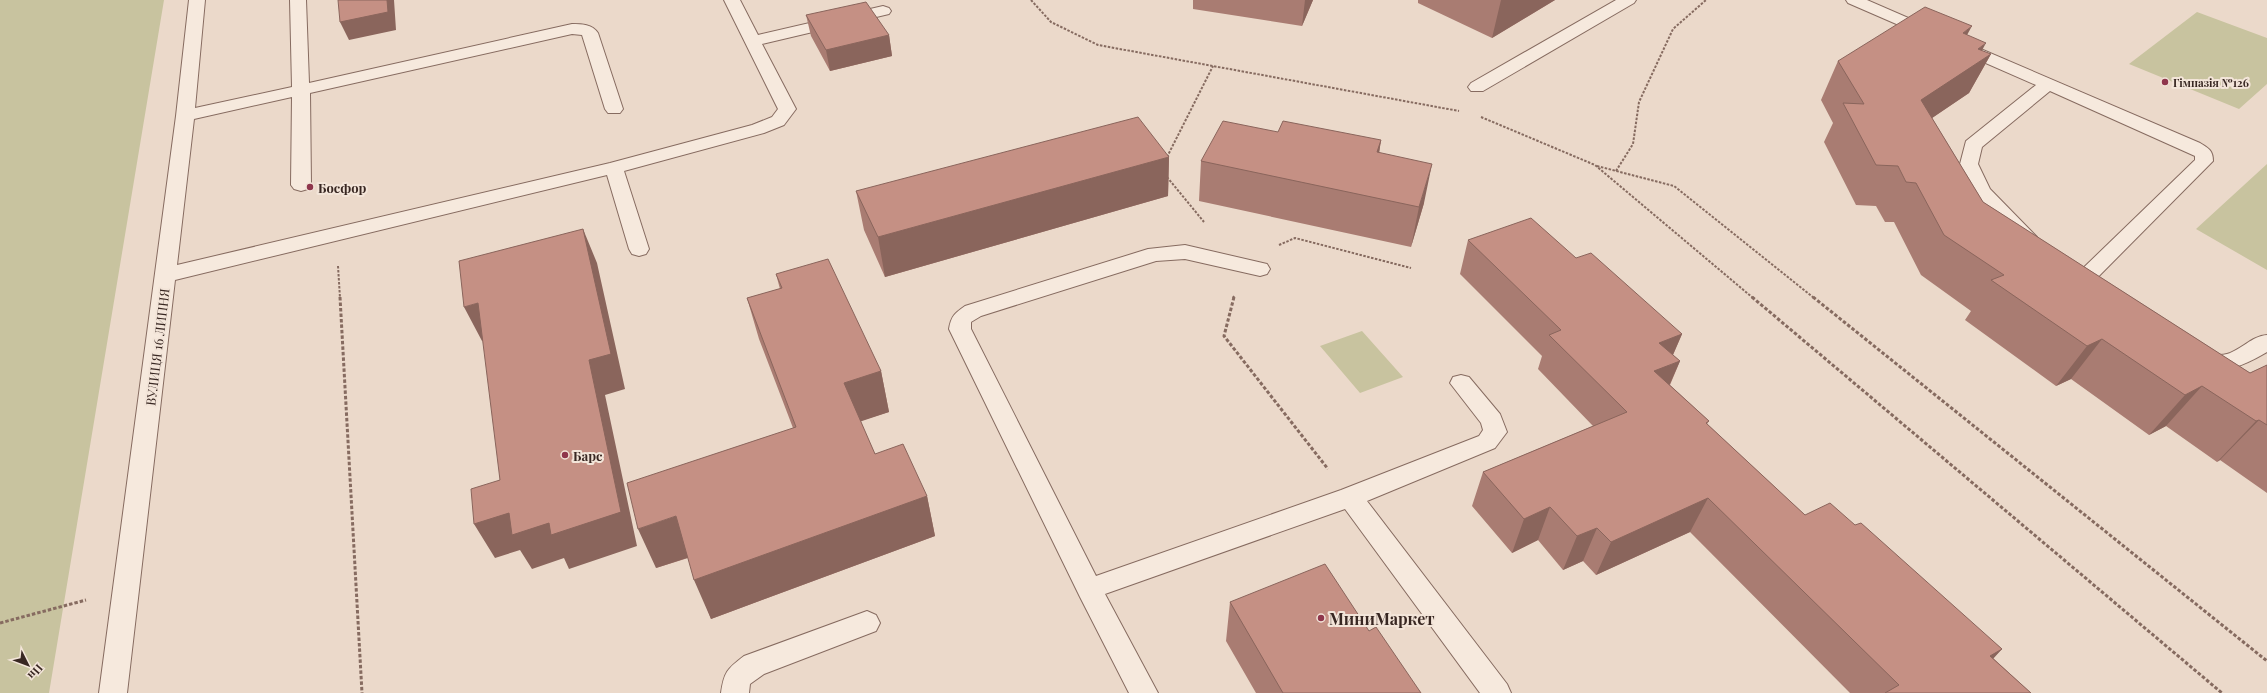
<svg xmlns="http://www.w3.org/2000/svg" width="2267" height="693" font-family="'Playfair Display',serif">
<rect width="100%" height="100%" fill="#ebd9ca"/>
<path fill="#c8c39f" d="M0 0H164L49 693H0Z
M2197 12 2267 38V84L2239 109 2129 64Z
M2267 164V270L2196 229Z
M1362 331 1403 377 1360 393 1320 346Z"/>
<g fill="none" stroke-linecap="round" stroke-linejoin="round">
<defs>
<path id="minor" d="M189 0H205L195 108 292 87 290 0H306L309 83 572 24C582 24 592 24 598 33L623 109 620 113H608L605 109 582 35 572 34 310 93 311 185 308 189 301 191 294 189 291 185 292 97 194 119 177 265 610 163 752 125 772 117 778 109 724 0H740L758 35 883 6 889 8 891 11 889 14 762 44 796 109 784 125 764 133 624 171 649 249 646 254 639 256 632 254 629 249 607 175 175 280 127 693H99L176 116Z
M1616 0H1636L1634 3 1483 91H1471L1468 87 1471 83Z
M1846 0H1867L1936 30 1938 33 1936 36H1924L1848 3Z
M1962 41 2200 143C2208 148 2213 150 2213 161L2091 284 2084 286 2077 284 2074 279 2077 274 2195 160V156L2050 91 1982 147 1978 164 1990 189 2037 237 2034 242 2027 243 2020 242 1975 196 1960 164 1966 141 2036 85 1956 50 1954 46 1956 42Z
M1185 245 1267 264 1270 269 1267 274 1260 276 1185 259 1156 261 981 316 971 322V329L1096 576 1341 490 1479 436 1483 430 1481 423 1450 383 1453 377 1461 375 1469 377 1500 414 1507 432 1495 448 1367 501 1507 684 1511 693H1480L1345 509 1105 594 1158 693H1129L1080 597 949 329C951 316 955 313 965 306L1148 249Z
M2267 335V352C2243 366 2223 375 2195 367L2192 361 2195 355C2206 352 2216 357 2227 354 2241 350 2252 336 2267 335Z
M867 611 876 615 880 623 876 631 764 674 750 684 749 693H721C724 672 727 669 744 656Z"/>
</defs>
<use href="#minor" stroke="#866b60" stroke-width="2"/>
<path stroke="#866b60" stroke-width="2" stroke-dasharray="2.5 1.5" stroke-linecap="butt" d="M1031 0 1051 22 1098 45 1459 111
M1481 117 1595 165 1753 298
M1167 157 1213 66
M1597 166 1674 186 1814 298
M1616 171 1633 144 1639 102 1673 29 1706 0
M1167 177 1204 222
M1279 245 1295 238 1411 268
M338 266 340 298
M1233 298 1234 296"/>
<path stroke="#866b60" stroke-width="3" stroke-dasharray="3.5 2" stroke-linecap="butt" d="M340 297 362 693
M1234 297 1224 336 1328 469
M1752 297 2222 693
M1813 297 2267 661
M0 623 86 600"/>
<use href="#minor" fill="#f6e9dd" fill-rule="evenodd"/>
</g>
<path fill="#a97c72" d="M1193 0H1313L1302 26 1193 9Z
M1418 0H1555L1492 38 1418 3Z
M806 15 889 35 892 56 830 71 811 36Z
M1967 35 1982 51 1991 54 1969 93 1932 118 1983 202 2250 373 2267 365V493L2220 460 2217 462 2166 426 2149 435 2071 379 2056 386 1965 320 1971 311 1921 275 1894 222H1885L1876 206 1856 205 1824 142 1833 123 1821 100 1838 61Z
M1278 132 1381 140 1379 153 1424 203 1411 247 1199 201 1201 161Z
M1169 157 1168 196 885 277 864 230 856 191Z
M1468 240 1576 258 1682 334 1673 355 1680 361 1670 385 1709 421 1707 424 1805 515 1855 525 2002 649 1993 658 2031 693H1850L1690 532 1596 575 1583 561 1563 570 1538 540 1512 553 1472 506 1483 472 1593 426 1538 369 1542 356 1460 274Z
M776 274 881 371 889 412 860 421 875 454 927 496 935 536 711 619 688 558 656 568 793 428 759 339 747 298 780 289Z
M1230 602 1369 631 1421 693H1256L1226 641Z"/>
<path fill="#8a655c" d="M387 0H394L396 30 349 40 340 22Z
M1305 0H1313L1302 26Z
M1501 0H1555L1492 38Z
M1972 26 1951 64 1963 33Z
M889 35 892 56 830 71 826 50Z
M1986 43 1974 65 1991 54 1969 93 1901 139 1921 100 1978 49Z
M1381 140 1375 180 1377 152Z
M1169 157 1168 196 885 277 878 237Z
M1432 164 1424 203 1411 247 1419 207Z
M583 229 597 263 625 389 605 395 637 546 569 569 564 558 532 569 520 550 495 558 474 524 589 360Z
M478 303 496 338 482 341 464 307Z
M1682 334 1668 366 1680 361 1665 395 1640 406 1659 343Z
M2102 339 2071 379 2056 386 2087 346Z
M881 371 889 412 853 424 844 383Z
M2202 386 2166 426 2149 435 2185 395Z
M2259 420 2220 460 2217 462 2256 421Z
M927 496 935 536 711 619 694 580Z
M1708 498 1690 532 1596 575 1611 542Z
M1550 507 1538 540 1512 553 1524 519Z
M676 516 693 556 656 568 638 529Z
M1597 528 1583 561 1563 570 1577 536Z
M2002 649 1973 681 1990 656Z"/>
<path fill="#c59084" stroke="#8a655c" d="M338 0H387L388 12 340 22Z
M866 2 889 35 826 50 806 15Z
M1925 7 1972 26 1963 33 1986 43 1978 49 1991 54 1921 100 1983 202 2250 373 2267 365V425L2259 420 2256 421 2202 386 2185 395 2102 339 2087 346 1991 280 2004 275 1944 235 1916 183 1906 182 1898 166 1876 165 1843 103 1864 104 1838 61Z
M1138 117 1169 157 878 237 856 191Z
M1223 121 1278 132 1283 121 1381 140 1377 152 1432 164 1419 207 1201 161Z
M1531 218 1576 258 1591 253 1682 334 1659 343 1680 361 1654 371 1709 421 1706 423 1805 515 1830 503 1855 525 1861 523 2002 649 1990 656 2031 693H1885L1899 685 1708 498 1611 542 1597 528 1577 536 1550 507 1524 519 1483 472 1627 412 1549 335 1561 330 1468 240Z
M583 229 611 354 589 360 621 512 551 535 549 523 512 535 509 513 474 524 471 489 500 480 478 303 464 307 459 261Z
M828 259 881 371 844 383 875 454 903 444 927 496 694 580 676 516 638 529 627 483 796 427 747 298 782 288 776 274Z
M1325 564 1369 631 1376 627 1421 693H1283L1230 602Z"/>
<g fill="#8f364c" stroke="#f3e5d9" stroke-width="1.5">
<circle cx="2165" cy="82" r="4"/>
<circle cx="310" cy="187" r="4"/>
<circle cx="565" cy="455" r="4"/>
<circle cx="1321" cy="618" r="4"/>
</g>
<g text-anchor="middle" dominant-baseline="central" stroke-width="4" stroke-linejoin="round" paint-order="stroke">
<g font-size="11" font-weight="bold" fill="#382722" stroke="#f3e5d9" text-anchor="start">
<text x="2173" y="82">Гімназія №126</text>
</g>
<g font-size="13" font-weight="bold" fill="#382722" stroke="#f3e5d9" text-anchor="start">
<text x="318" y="187">Босфор</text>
<text x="573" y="455">Барс</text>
</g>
<g font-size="13" fill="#382722" stroke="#f3e5d9">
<text transform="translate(157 347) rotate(-83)">ВУЛИЦЯ 16 ЛИПНЯ</text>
</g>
<g font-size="16" font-weight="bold" fill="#382722" stroke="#f3e5d9" text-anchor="start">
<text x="1329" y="618">МиниМаркет</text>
</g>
</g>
<g transform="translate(28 665) rotate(132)" stroke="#f3e5d9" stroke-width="3" paint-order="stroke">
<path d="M0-3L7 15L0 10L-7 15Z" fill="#382722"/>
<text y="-6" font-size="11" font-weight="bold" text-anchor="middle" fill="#382722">Пн</text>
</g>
</svg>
